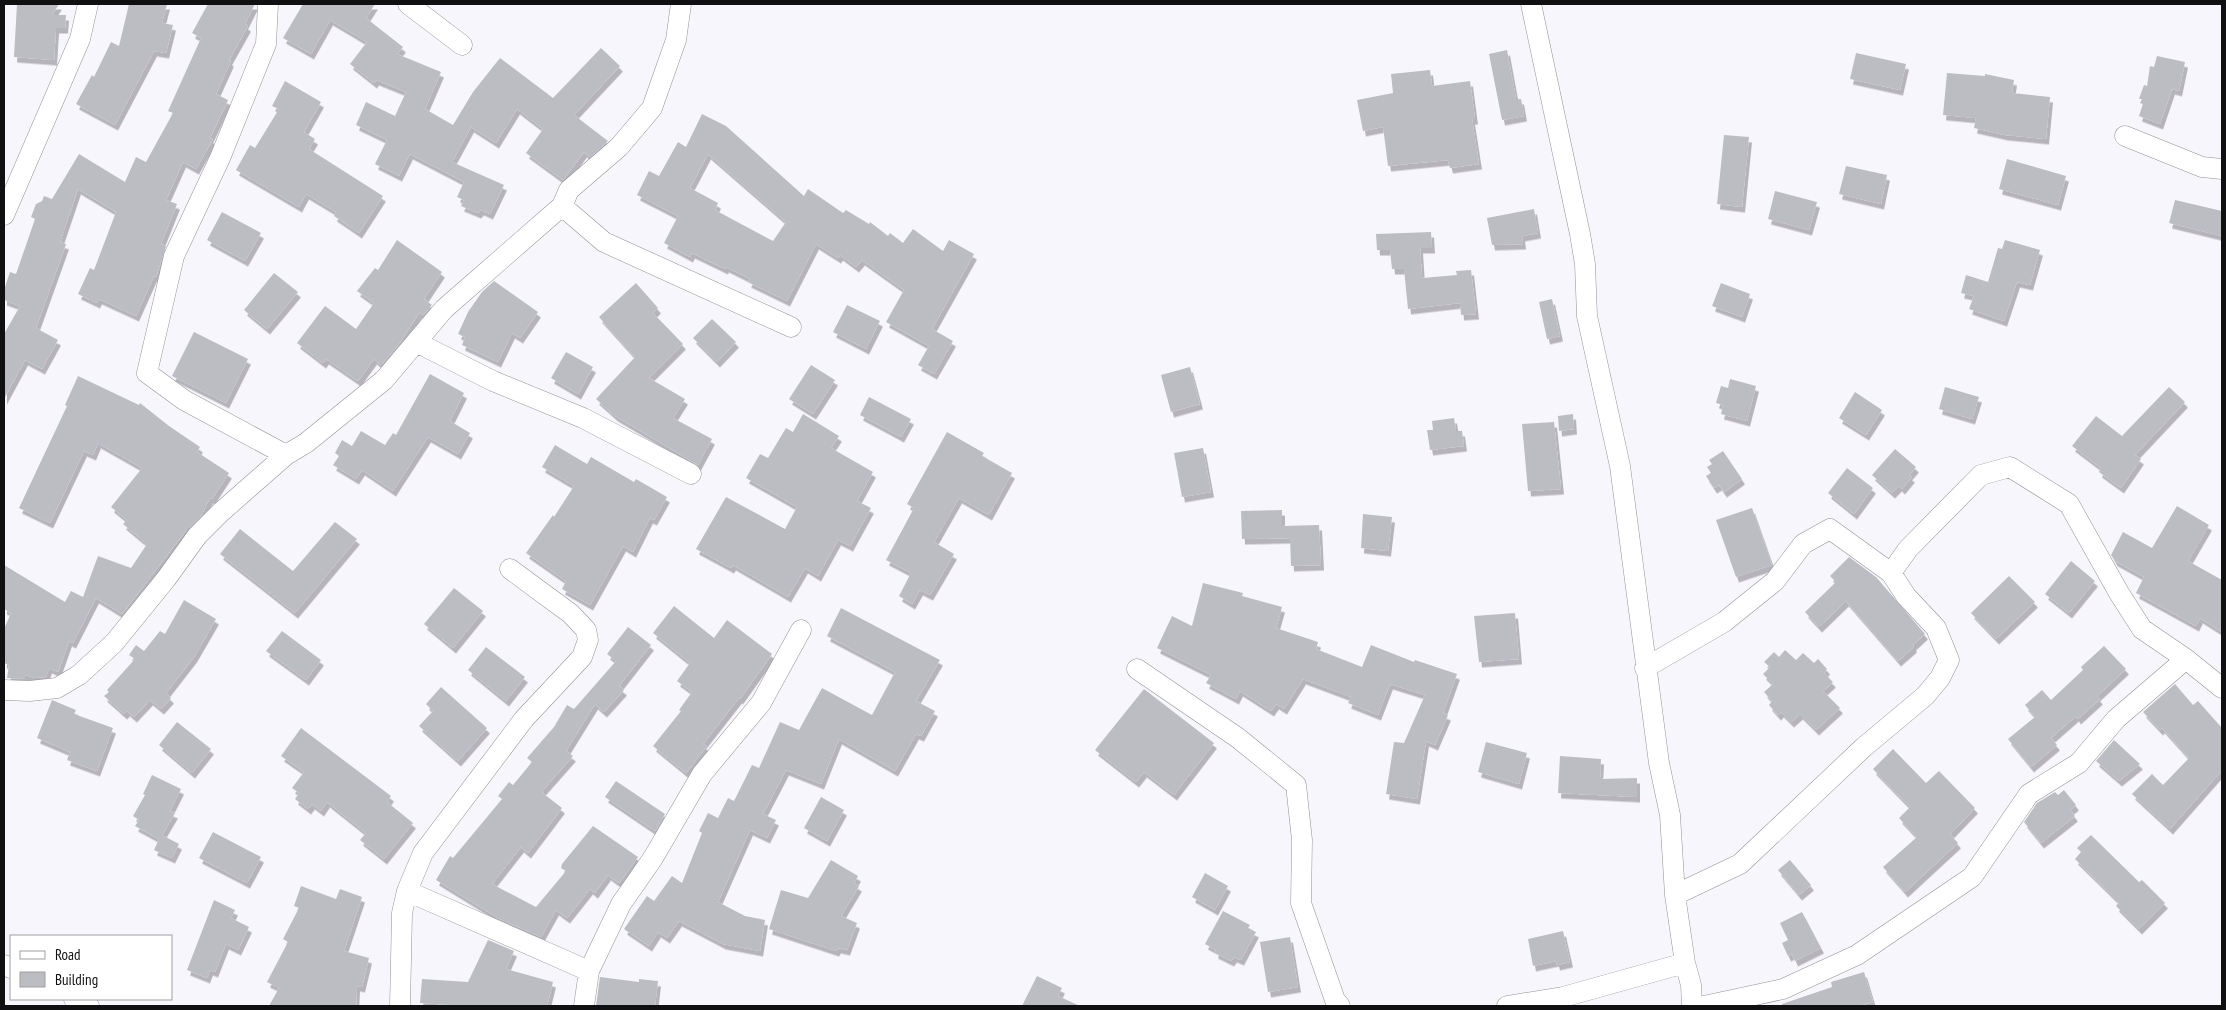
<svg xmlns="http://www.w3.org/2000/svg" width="2226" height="1010" font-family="'PT Sans Narrow',sans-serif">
<defs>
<filter id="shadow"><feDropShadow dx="3" dy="5.5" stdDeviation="0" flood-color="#0004"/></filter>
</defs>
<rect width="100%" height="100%" fill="#f8f6fd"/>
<path fill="#bcbdc3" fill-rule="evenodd" filter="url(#shadow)" d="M17 4H59L52 15H66L65 28H56L54 60 14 57Z
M129 4H167L162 23 173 25 166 53 154 51 115 125 76 104 92 75 94 77 111 42 119 46Z
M208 4H255L245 24 248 26 229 60 231 61 216 94 228 100 210 138 213 139 196 169 183 162 166 200 177 204 161 244 166 246 156 277 154 276 136 316 99 299 97 303 78 294 90 268 94 270 116 212 78 189 60 242 66 244 36 328 58 340 42 369 25 360 4 399V334L20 306 4 300V290L10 272 16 274 35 219 31 217 36 204 42 201 44 196 52 199 79 154 125 182 136 157 146 162 173 113 168 111 201 38 192 33Z
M303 4H375L366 18 403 47 397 54 441 72 425 109 453 125 473 92 500 58 553 98 601 48 620 66 574 115 608 141 590 157 584 152 563 180 526 153 543 129 517 109 496 143 471 127 452 162 504 185 490 214 481 210 478 213 461 206 464 200 457 197 464 182 410 154 399 176 375 164 387 140 356 125 366 102 395 116 406 92 376 80 374 83 350 64 367 42 330 20 311 54 283 38Z
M1507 50 1516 99H1521L1524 116 1502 120 1489 54Z
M1856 53 1906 64 1900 90 1850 79Z
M2157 56 2185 62 2179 91 2172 89 2160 124 2139 116 2143 104 2140 103 2142 99H2139L2144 85 2147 86 2150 66 2154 67Z
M1430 70 1432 86 1470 81 1475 119H1472L1479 164 1450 168 1448 160 1388 166 1383 127 1363 131 1357 100 1393 93 1391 74Z
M1947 73 1985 76V74L2014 80 2012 93 2050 97 2046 139 2005 135 1974 128 1976 118 1943 115Z
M285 81 321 102 304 132 315 139 309 149 383 196 359 233 334 216 336 212 306 194 299 207 236 170 250 145 255 148 279 109 272 106Z
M702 114 726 126 804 196 808 189 843 213 846 210 869 224 870 222 888 236 890 233 903 243 913 229 943 251 949 240 974 254 932 329 953 341 934 374 918 365 929 346 886 322 904 290 862 260 856 267 840 255 838 258 816 244 787 301 748 282 750 279 726 267 725 269 692 253 690 257 664 243 678 216 637 195 649 171 659 176 678 142 686 147ZM708 154 786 222 773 241 715 210 718 203 690 188Z
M1724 135 1749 137 1742 207 1717 204Z
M2007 159 2066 176 2058 205 1999 189Z
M1846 166 1887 175 1881 204 1839 194Z
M1775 191 1817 202 1809 230 1768 219Z
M2175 200 2222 211V236L2169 223Z
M1534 209 1538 233 1522 236 1523 244 1492 245 1487 218Z
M222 212 261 233 245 261 207 240Z
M1431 232 1432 248H1420L1422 278 1457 275 1456 271 1471 270 1476 314 1461 315 1460 303 1408 309 1404 269H1392L1390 250H1377L1376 234Z
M397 240 442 272 424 299 432 305 423 315 419 313 399 344 381 365 374 359 358 381 326 359 323 363 297 343 325 306 356 329 374 303 357 291 375 268 378 270Z
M2005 240 2040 250 2030 285 2017 282 2004 321 1969 309 1974 296 1961 293 1966 275 1988 282 1998 248 2002 249Z
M274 273 298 292 267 329 244 310Z
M494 281 538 312 520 338 512 333 498 362 462 345 465 337 458 334 468 312 482 292Z
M636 283 658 308 653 313 683 344 649 378 685 399 673 418 712 439 698 465 615 416 596 399 635 357 599 317Z
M1721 283 1750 294 1742 317 1712 306Z
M1552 299 1560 336 1547 339 1539 302Z
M847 305 880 321 866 349 833 332Z
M712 319 736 342 717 362 693 338Z
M194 332 248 359 226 403 172 376Z
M566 352 593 367 578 394 551 378Z
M811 365 835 380 813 414 789 399Z
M1190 367 1200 404 1171 412 1161 375Z
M430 374 464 393 450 421 470 433 458 454 428 437 393 491 362 470 356 479 333 465 339 456 335 453 342 440 352 446 361 431 385 445 393 433 396 435Z
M78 376 139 405 140 403 169 426 200 447 197 452 229 473 212 499 210 498 201 516 187 529 122 614 96 598 73 643 69 641 58 672 49 668 46 677 35 678 25 675V679L7 678 9 665 4 663V629L11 613 4 609V565L65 602 71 591 83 597 98 556 131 568 147 544 123 524 127 520 111 507 142 468 98 443 93 455 84 451 50 523 19 508 67 406 65 405Z
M1730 379 1756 386 1747 421 1721 414 1723 405 1716 403 1721 386 1728 388Z
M1945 387 1979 397 1972 419 1939 409Z
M2169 387 2185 402 2135 455 2141 459 2121 488 2099 472 2101 468 2072 446 2096 416 2122 436Z
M1855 392 1882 410 1866 435 1839 418Z
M869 397 911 419 901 437 860 415Z
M803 414 839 436 831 448 873 472 857 501 871 508 850 546 838 540 818 576 805 568 788 597 733 565 731 568 696 549 726 497 785 529 797 507 746 478 760 454 768 458 786 428 793 432Z
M1573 414 1574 429 1559 431 1558 416Z
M1454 418 1456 431H1462L1464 446 1430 450 1427 430H1433L1432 421Z
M1554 422 1561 489 1528 491 1522 424Z
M947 432 984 453 982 456 1012 473 989 515 959 498 934 542 954 554 930 595 920 590 912 604 899 596 911 573 886 560 914 508 907 504Z
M555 445 587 464 591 457 634 482 636 479 667 497 654 520 650 518 633 552 623 546 590 605 562 589 566 581 526 553 553 515 554 517 574 486 542 467Z
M1203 448 1211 492 1182 497 1174 453Z
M1895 449 1916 467 1909 475 1912 477 1902 489 1899 486 1892 493 1872 475Z
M1723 451 1742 479 1724 492 1719 485 1714 488 1706 476 1711 473 1707 467 1712 464 1709 460Z
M1847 468 1873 488 1854 514 1828 493Z
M2177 506 2209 525 2188 561 2222 580V632L2200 618 2196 626 2136 593 2144 577 2115 561 2111 555 2123 532 2152 548Z
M1752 508 1772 565 1736 577 1716 520Z
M1282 510V526L1319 525 1321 565 1291 566 1290 538 1242 539 1241 511Z
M1363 514 1392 517 1388 551 1361 548Z
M335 522 357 539 295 613 220 554 240 529 293 571Z
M1849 557 1876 577 1925 634 1913 645 1914 647 1898 661 1846 601 1819 627 1805 612 1836 582 1830 576Z
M2071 561 2095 581 2069 613 2045 594Z
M2009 576 2035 602 1996 639 1971 613Z
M1203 583 1243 593 1242 596 1282 607 1276 628 1318 642 1316 649 1362 667 1371 645 1414 662 1415 660 1457 674 1443 713 1448 715 1435 745 1426 741 1417 799 1386 794 1394 742 1404 743 1425 695 1390 684 1378 715 1348 703 1351 697 1303 679 1284 709 1276 704 1271 711 1240 691 1236 699 1206 683 1211 675 1157 648 1172 616 1192 626Z
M454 588 483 611 453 648 424 624Z
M184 600 216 619 194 657 166 693 171 698 161 709 150 700 134 717 127 711 124 714 104 696 109 692 107 690 135 659 129 655 136 645 144 651 160 631 165 634Z
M674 606 714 638 727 620 772 654 740 699 739 698 703 744 707 746 686 773 653 746 681 711 679 710 692 692 677 681 690 663 653 633Z
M841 608 940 660 916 701 935 711 921 736 916 734 895 771 839 739 821 784 786 770 763 814 776 820 767 838 750 830 718 902 745 916 765 920 760 951 723 944 679 921 667 938 658 932 649 946 624 929 647 896 654 901 672 876 682 883 702 833 699 831 708 813 718 818 728 798 734 801 752 765 759 768 780 722 799 730 822 688 872 715 895 672 827 636Z
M1515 613 1519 659 1479 662 1474 616Z
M628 627 651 645 619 686 624 690 604 712 595 704 566 751 573 756 542 791 544 794 562 808 528 853 521 847 492 884 536 907 566 871 561 868 562 864 593 826 638 857 619 883 608 875 595 893 590 889 567 918 556 910 541 937 498 918 436 880 450 856 453 858 502 799 498 796 509 782 513 785 532 762 527 758 554 727 567 705 574 709 616 661 607 654Z
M282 631 321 660 306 680 266 651Z
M2104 646 2126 669 2097 696 2100 699 2078 719 2076 716 2051 738 2057 745 2031 767 2008 739 2035 717 2025 705 2042 690 2051 700 2083 670 2081 667Z
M486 647 525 677 506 701 468 670Z
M1785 650 1796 660 1803 653 1814 663 1818 659 1827 669 1824 673 1833 682 1823 691 1840 708 1816 730 1800 714 1791 722 1781 712 1778 715 1769 705 1772 701 1764 692 1773 684 1763 674 1770 667 1764 662 1774 652 1779 657Z
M2175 684 2193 705 2198 701 2222 728V770L2170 829 2132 794 2152 774 2163 785 2189 758 2162 728 2160 730 2143 712Z
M441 687 487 728 458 761 419 726 433 711 426 704Z
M1144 689 1214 743 1174 795 1144 772 1136 782 1095 750Z
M52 700 76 710 74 714 113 728 97 771 67 760 70 752 37 738Z
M177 722 211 749 192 773 159 745Z
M301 728 391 796 387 802 413 823 384 859 360 840 366 833 327 802 321 811 312 804 308 809 295 799 299 793 292 788 304 772 281 756Z
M2114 740 2140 764 2119 781 2096 761Z
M1486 742 1527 753 1519 784 1478 772Z
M1893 749 1926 783 1939 771 1975 808 1950 834 1958 843 1905 892 1883 867 1917 837 1899 818 1910 807 1873 769Z
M1560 756 1601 759 1600 779 1637 778V797L1558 793Z
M152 775 181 789 170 811 175 813 162 835 179 844 172 858 154 850 159 839 135 826 139 820 133 816 145 795 143 794Z
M616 781 665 814 655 831 605 797Z
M2064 790 2076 805 2070 810 2075 816 2041 843 2024 822 2037 803 2055 792 2058 795Z
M821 797 844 810 827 841 804 828Z
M213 832 261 857 247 883 199 858Z
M2091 835 2139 882 2142 880 2165 903 2139 929 2116 906 2119 902 2075 859 2081 852 2077 848Z
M831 860 858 876 854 883 859 886 841 916 857 923 847 950 838 948 836 951 769 929 781 890 808 898Z
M1790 860 1811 885 1799 895 1778 870Z
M1205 873 1228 886 1215 910 1192 897Z
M301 886 336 899 340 889 362 897 344 951 369 958 362 987 357 986 356 1006H269L279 988 267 982 288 942 283 939 299 908 294 906Z
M214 900 235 910 231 918 249 927 238 950 226 944 215 972 210 970 207 978 187 970Z
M1223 911 1250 925 1248 928 1256 932 1241 960 1234 957 1231 961 1215 953 1216 950 1205 944Z
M1802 912 1821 948 1795 961 1792 954 1788 956 1782 943 1788 940 1780 923Z
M1563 931 1570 962 1557 965 1556 961 1533 966 1528 939Z
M1290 937 1298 987 1268 992 1260 942Z
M488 940 514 951 506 969 553 982 547 1006H469L420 1003 422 979 468 982Z
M1864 972 1873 1002 1858 1006H1782V1004L1832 987 1831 982Z
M1037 976 1062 988 1058 996 1080 1006H1022Z
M600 977 639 982V979L658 981 655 1006H596Z"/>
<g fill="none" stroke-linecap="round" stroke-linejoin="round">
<defs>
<path id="minor" d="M268 4 266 44 220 158 174 256 147 373 184 400 286 455
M408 4 462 45
M1531 4 1580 234 1585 264 1587 316 1620 466 1659 763 1670 815 1675 895 1685 963 1691 985 1692 1006
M2125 136 2202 167 2222 169
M562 206 604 242 791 327
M4 215 80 39 88 4
M416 342 493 381 583 418 691 474
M1645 668 1724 622 1775 581 1803 544 1830 529 1891 573
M1137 669 1238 738 1296 785 1302 840 1301 903 1335 1000 1340 1006
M4 690 30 691 57 688 79 675 114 643 166 579 197 536 221 512 286 455 306 443 384 380 444 309 562 206 569 190 619 147 652 108 676 40 681 4
M407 891 589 971
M1675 895 1740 864 1864 747 1925 696 1940 678 1949 660 1936 628 1906 596 1891 573 1908 549 1981 475 2010 467 2069 504 2119 593 2142 629 2186 659
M4 965 11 968
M74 999 89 1006
M400 1006 402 913 407 891 423 853 524 719 582 657 588 640 586 630 571 614 510 569
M584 1006 589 971 621 904 653 858 702 774 761 703 801 630
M1507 1006 1563 997 1685 963
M1704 1006 1783 989 1857 955 1972 877 2029 794 2079 763 2116 719 2186 659 2222 688"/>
</defs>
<use href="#minor" stroke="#939197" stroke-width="21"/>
<use href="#minor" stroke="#fff" stroke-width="20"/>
</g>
<rect width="2226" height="1010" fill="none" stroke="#100f11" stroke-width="10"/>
<rect x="10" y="935" width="162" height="65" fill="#ffffff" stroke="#9f9fa0"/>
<rect x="20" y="951" width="25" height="8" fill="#ffffff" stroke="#9f9fa0"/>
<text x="55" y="960" font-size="15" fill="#100f11">Road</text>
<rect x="20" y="972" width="25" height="15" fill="#bcbdc3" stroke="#9f9fa0"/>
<text x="55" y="985" font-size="15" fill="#100f11">Building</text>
</svg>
